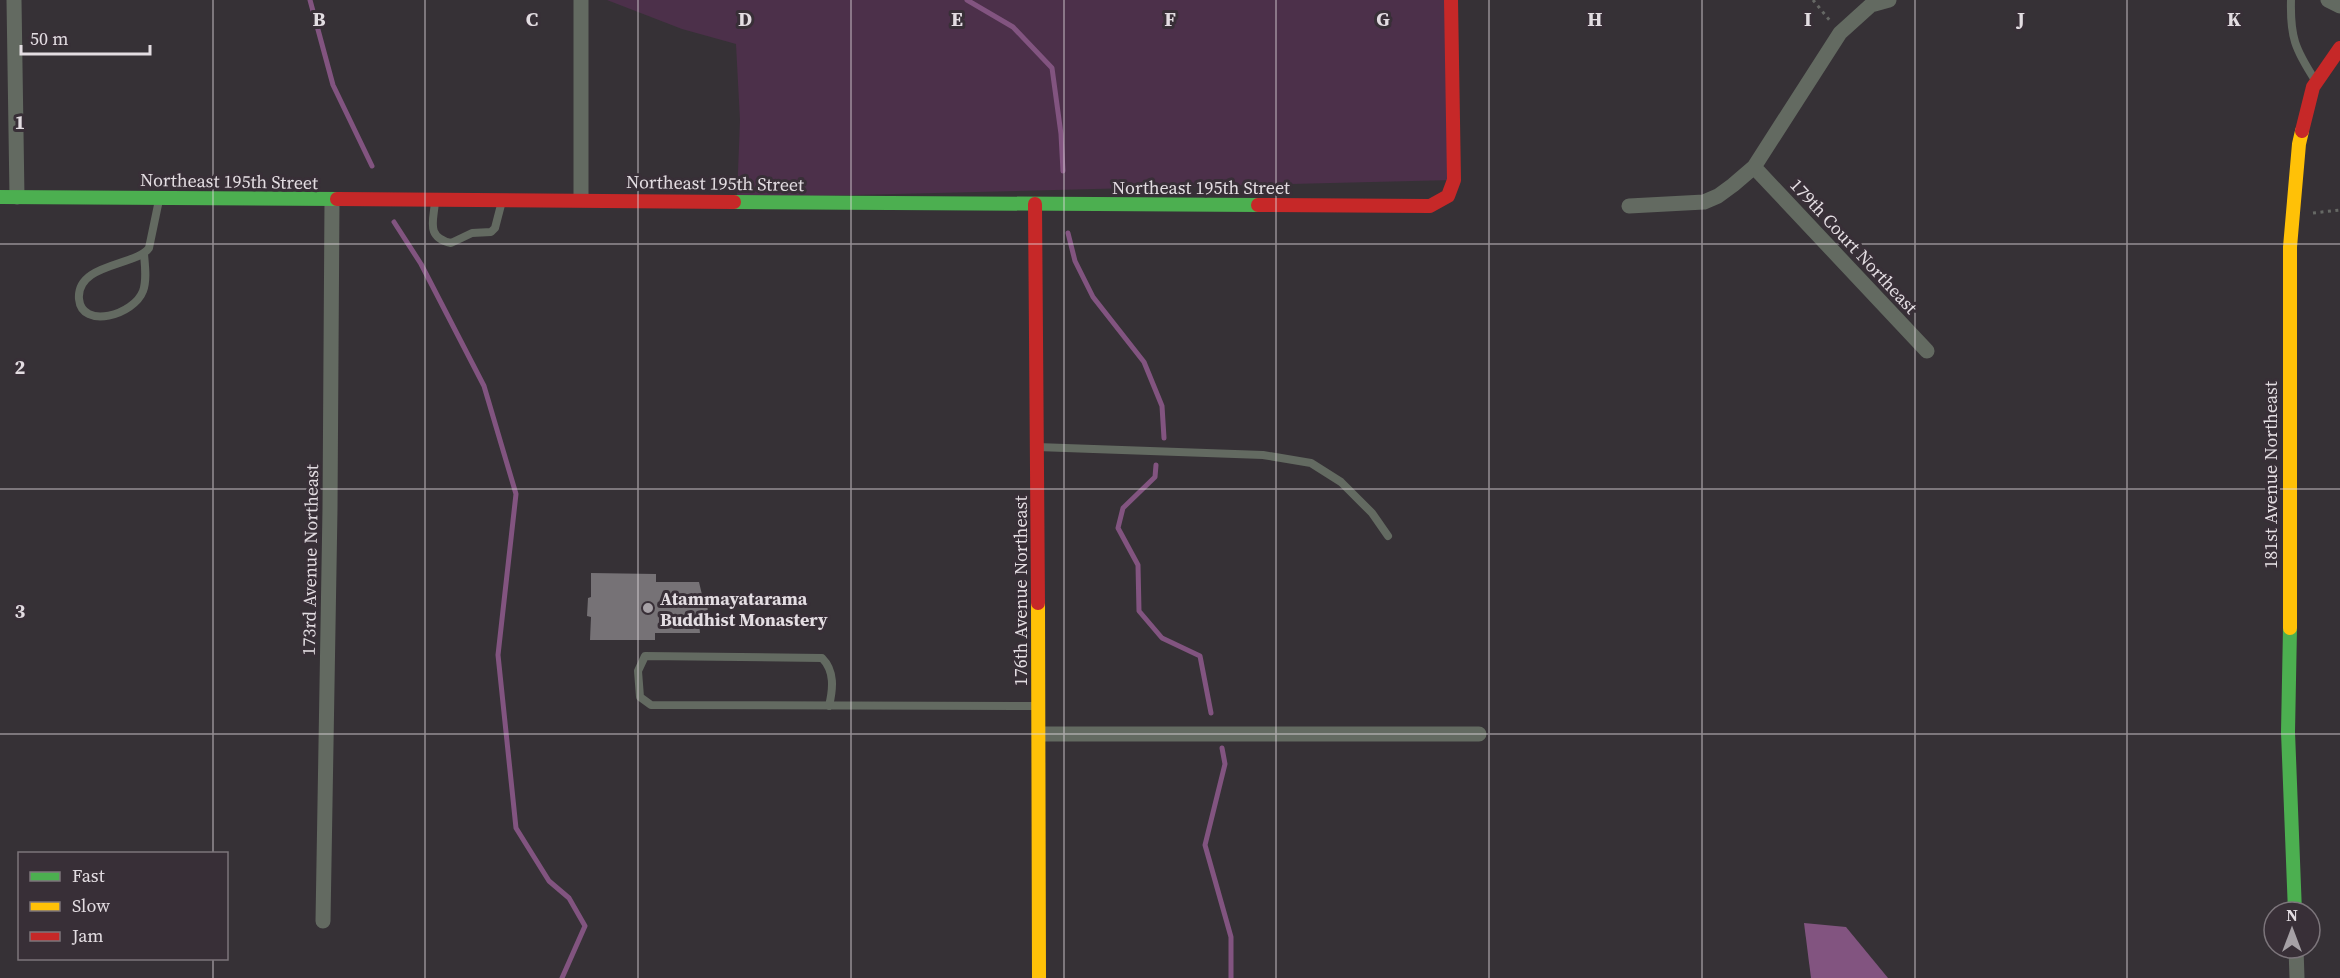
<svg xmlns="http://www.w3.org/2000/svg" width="2340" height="978" font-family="'Source Serif 4',serif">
<rect width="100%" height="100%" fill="#363136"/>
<path fill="#4c304a" d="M607 0H1451L1454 180 737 198 740 120 736 44 682 29Z"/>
<path fill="#825480" d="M1804 923 1846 927 1888 978H1811Z"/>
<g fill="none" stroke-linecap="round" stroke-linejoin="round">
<path stroke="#825480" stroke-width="5" d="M310 0 333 85 372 166
M967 0 1013 27 1052 68 1061 134 1063 171
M394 222 421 264 484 386 516 494 498 655 516 828 549 881 569 898 585 926 562 978
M1068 233 1075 261 1093 297 1144 362 1162 406 1164 438
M1156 465 1155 477 1123 508 1118 528 1138 565 1139 611 1162 638 1200 656 1211 713
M1222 748 1225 764 1205 845 1231 937V978"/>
</g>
<path fill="#767276" d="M591 573 656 574V582H699L703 599H707L708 616H703V623H699L700 633H655V640H590L591 617 587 616 588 598 591 597Z"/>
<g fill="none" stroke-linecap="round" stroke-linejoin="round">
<path stroke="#666865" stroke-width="3" stroke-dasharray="3 4.5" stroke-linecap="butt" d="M1813 0 1831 22
M2313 213 2340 210"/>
<path stroke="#636a61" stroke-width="8" d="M2291 0C2290 37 2295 49 2315 80
M435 201C434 220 425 237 451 243L472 233 491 232 495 228 502 201
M144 254C145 266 147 280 143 291 134 315 82 330 79 299 76 263 137 266 149 248L159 200
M1037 447 1263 455 1311 463 1341 482 1372 513 1388 536
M829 706C833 689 835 671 822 658L645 656 638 671 640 697 651 705 1037 706"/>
<path stroke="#636a61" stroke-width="15" d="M14 0 17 197
M2328 0 2340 6
M1754 167 1927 351
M581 199V0
M1629 206 1704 202 1718 196 1733 185 1754 167 1840 33 1871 5 1889 0
M1039 734H1479
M323 921 330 509 332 200
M2296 948 2297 978"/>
<path stroke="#4caf50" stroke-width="14" d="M0 197 337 199
M734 202 1258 205
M2290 628 2288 732 2295 912"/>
<path stroke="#ffc107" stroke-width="14" d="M1038 603 1039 978
M2290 628V247L2299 144 2302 131"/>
<path stroke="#c62828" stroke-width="14" d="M2302 131 2313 87 2340 48
M337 199 734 202
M1035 204 1038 603
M1258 205 1430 206 1448 196 1454 180 1451 0"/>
</g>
<path fill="none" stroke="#e3dde2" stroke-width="1.5" stroke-opacity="0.55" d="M213 0V854M425 0V978M638 0V978M851 0V978M1064 0V978M1276 0V978M1489 0V978M1702 0V978M1915 0V978M2127 0V978M0 244H2340M0 489H2340M0 734H2340M213 958V978"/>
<circle fill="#a6a1a6" stroke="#382f37" stroke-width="2" cx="648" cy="608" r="6"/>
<g text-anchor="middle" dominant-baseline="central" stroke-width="6" stroke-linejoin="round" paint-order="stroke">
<g font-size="18" fill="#e3dde2" stroke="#382f37">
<text transform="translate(229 181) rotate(1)">Northeast 195th Street</text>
<text transform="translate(715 183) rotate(1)">Northeast 195th Street</text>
<text x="1201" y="187">Northeast 195th Street</text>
<text transform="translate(1854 246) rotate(47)">179th Court Northeast</text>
<text transform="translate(2270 475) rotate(-90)">181st Avenue Northeast</text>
<text transform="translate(310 560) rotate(-89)">173rd Avenue Northeast</text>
<text transform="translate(1020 591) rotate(-90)">176th Avenue Northeast</text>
</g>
<g font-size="18" font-weight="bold" fill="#e3dde2" stroke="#382f37" text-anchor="start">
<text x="660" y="598">Atammayatarama<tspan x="660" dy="21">Buddhist Monastery</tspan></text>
</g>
</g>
<g font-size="20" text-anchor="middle" font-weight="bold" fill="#e3dde2" stroke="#382f37" stroke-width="6" stroke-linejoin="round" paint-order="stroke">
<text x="319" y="26">B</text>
<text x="532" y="26">C</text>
<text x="745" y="26">D</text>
<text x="957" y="26">E</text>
<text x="1170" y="26">F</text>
<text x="1383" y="26">G</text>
<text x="1595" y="26">H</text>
<text x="1808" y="26">I</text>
<text x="2021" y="26">J</text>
<text x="2234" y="26">K</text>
<text x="20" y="129">1</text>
<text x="20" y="374">2</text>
<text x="20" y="618">3</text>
</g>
<rect x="18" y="852" width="210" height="108" fill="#382f37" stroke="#7c757b" stroke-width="1.5"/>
<rect x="30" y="872" width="30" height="9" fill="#4caf50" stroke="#7c757b" stroke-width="1.5"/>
<text x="72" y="882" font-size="18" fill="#e3dde2">Fast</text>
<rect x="30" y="902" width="30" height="9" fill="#ffc107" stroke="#7c757b" stroke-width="1.5"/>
<text x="72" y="912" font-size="18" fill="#e3dde2">Slow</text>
<rect x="30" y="932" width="30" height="9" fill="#c62828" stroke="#7c757b" stroke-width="1.5"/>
<text x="72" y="942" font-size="18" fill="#e3dde2">Jam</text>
<g transform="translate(2292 930)"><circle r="28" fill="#382f37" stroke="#7c757b" stroke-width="1.5"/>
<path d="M0-4.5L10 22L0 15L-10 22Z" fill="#a6a1a6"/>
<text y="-9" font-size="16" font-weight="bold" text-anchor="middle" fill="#e3dde2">N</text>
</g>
<path d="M21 45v9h129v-9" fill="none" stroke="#e3dde2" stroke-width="3"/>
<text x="30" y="45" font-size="18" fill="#e3dde2" stroke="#382f37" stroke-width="4.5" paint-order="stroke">50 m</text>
</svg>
